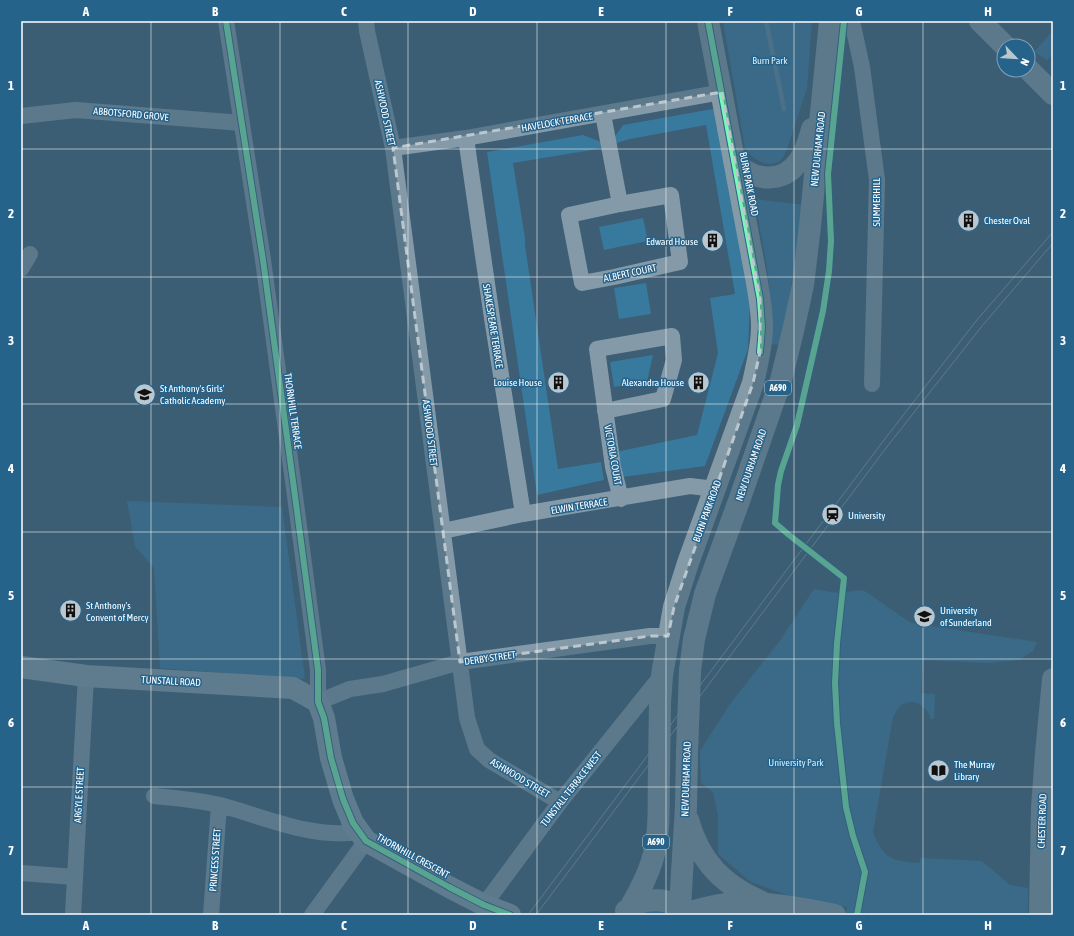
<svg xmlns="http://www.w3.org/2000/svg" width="1074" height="936" font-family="'Asap Condensed',sans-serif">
<rect width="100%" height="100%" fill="#3d5e74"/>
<path fill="#38799e" d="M723 21H812L807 88 787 149C785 153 783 159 778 162 765 168 752 158 745 148Z
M1053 31V54L1047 60 1034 52Z
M718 108 750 302 748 349 705 466 615 478 611 453 697 435 718 353 710 298 735 294 706 125 630 139 592 150 513 163 525 238V245L558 469 601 462 604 480 537 495 487 152 583 135 609 145 623 125Z
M754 199 805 205 781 345 770 344C771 332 772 319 771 307 769 271 761 234 754 199Z
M643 218 648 241 604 250 599 227Z
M646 283 651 314 619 319 614 288Z
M653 355 647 382 614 387 610 362Z
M127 501 282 507 305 679 160 668 154 568 135 546Z
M814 589 837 593 863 590 911 623 1037 642 1033 651 1019 660 989 663 923 660 921 693 935 694 934 719H931C928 706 912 696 900 706 897 709 895 714 893 717L873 832C883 859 893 862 920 863V858L982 861 1010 885 1028 888V915H876L868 912 867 915H845L847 907 798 899 751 882 718 854V816L713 792 701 783 700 751 730 704 779 642Z
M660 910 673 915H642L648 912Z"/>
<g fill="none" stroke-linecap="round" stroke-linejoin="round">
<path stroke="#5d86a0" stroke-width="4.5" d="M766 21 784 109"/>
<path stroke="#849aa8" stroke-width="16" d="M226 21 263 260 295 496 318 670V702L350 689 383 684 460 662 650 636H668
M366 21 367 31 393 148 467 718 477 749 489 760 560 802
M852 21 862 67 877 180 872 384
M603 114 620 204 569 215 582 283 614 277 680 262 671 195 620 204
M21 116 76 110 242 123
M466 138 492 318 523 514
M393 148 466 138 722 92
M21 269 30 254
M605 411 663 399 674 360 672 336 597 349 613 467 621 499
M443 531 523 514 690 486 715 489
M154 796C176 798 198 800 220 805 265 817 312 839 359 832
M21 873 75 877
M484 905 560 802 662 675
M73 915 86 676
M211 915 219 805
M312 915 366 841"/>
<path stroke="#8b9fae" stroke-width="22" d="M21 667 86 676 293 688 318 702 324 718 331 758 343 799 353 823 366 841 449 887 484 905 510 915"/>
<path stroke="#8399a7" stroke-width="22" d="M980 21 1005 46
M1028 69 1053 94
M1040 915 1042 808 1046 754 1053 679"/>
<path stroke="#849aa7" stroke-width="22" d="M734 161C752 181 782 185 799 161 806 152 809 140 812 129
M690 671 694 639 705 594 739 501 781 380 793 331 803 285 810 226 830 21
M660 703 662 675 674 607 688 563 753 383C757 364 762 346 762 327 762 305 757 283 753 261L708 21
M688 820C700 862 723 885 762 902
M631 906C639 892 647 877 652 861 661 833 658 801 659 772
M680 907 686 806 687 752
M626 911C644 895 673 897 689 915
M688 913C701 909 713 906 727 904 763 901 800 908 835 915"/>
<path stroke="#849aa7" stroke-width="1" d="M528 915 881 444 976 321 1053 232
M536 915 886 448 982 326 1053 243"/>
<path stroke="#849aa7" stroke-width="22" d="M687 752 690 671
M659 772 660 703"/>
<defs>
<path id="cycleway" d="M226 21 263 260 295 496 318 670V702L324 718 331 758 343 799 353 823 366 841 449 887 484 905 510 915
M708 21 760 299 762 327 760 352
M844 21 828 174 831 241 829 271 823 311 797 425 781 471 778 485 775 523 789 535 844 578 837 643 835 683 837 723 846 807 853 836 865 872 857 915"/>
</defs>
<use href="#cycleway" stroke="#26638b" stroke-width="8"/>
<use href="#cycleway" stroke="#7af9b4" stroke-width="6"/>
</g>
<path d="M0 0H1074V936H0ZM722 92 760 299V352L753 383 674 607 668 636H650L460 662 393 148Z" fill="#3d5e74" fill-opacity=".55" fill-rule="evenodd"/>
<path fill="none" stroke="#bbc7ce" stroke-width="3" stroke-dasharray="8 5" stroke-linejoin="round" d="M722 92 760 299V352L753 383 674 607 668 636H650L460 662 393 148Z"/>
<path fill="none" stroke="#fff" stroke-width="1" stroke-opacity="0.55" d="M151 21V915M280 21V915M408 21V915M537 21V915M666 21V915M794 21V915M923 21V915M21 149H1053M21 277H1053M21 404H1053M21 532H1053M21 659H1053M21 787H1053"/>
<defs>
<symbol id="building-disc" viewBox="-11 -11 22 22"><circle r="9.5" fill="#bbc7ce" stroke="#26638b"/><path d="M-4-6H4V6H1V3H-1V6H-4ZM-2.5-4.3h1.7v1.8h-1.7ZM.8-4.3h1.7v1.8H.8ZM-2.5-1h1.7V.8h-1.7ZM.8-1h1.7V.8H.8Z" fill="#111"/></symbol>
<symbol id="school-disc" viewBox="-11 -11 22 22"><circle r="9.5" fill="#bbc7ce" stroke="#26638b"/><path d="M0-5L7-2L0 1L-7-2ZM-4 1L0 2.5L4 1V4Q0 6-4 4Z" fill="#111"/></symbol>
<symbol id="station-disc" viewBox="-11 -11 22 22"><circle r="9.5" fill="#bbc7ce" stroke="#26638b"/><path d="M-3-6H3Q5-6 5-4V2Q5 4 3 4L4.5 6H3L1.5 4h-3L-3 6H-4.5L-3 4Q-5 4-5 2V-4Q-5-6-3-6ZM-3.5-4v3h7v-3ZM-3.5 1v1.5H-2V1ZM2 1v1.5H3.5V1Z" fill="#111"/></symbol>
<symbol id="university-disc" viewBox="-11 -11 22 22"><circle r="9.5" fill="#bbc7ce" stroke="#26638b"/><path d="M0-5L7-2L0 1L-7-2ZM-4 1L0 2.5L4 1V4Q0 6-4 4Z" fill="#111"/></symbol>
<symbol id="library-disc" viewBox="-11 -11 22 22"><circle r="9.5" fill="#bbc7ce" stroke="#26638b"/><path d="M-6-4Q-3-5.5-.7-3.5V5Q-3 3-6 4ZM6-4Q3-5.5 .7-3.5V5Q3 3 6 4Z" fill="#111"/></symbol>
</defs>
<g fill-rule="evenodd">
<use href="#building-disc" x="956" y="208" width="25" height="25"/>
<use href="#building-disc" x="700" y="228" width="25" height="25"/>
<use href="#building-disc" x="546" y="370" width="25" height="25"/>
<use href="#building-disc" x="686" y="370" width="25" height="25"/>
<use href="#school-disc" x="132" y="382" width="25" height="25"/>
<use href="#station-disc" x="820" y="502" width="25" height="25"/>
<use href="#building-disc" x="58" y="598" width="25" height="25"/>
<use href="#university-disc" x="912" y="604" width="25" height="25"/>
<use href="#library-disc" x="926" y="758" width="25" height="25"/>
</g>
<g text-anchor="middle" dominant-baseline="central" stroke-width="3" stroke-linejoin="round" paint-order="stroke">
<g fill="#26638b" stroke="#bed0dc" stroke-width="1">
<rect x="765" y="381" width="26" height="14" rx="3"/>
<rect x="643" y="835" width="26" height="14" rx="3"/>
</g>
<g font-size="9" font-weight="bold" fill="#fff">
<text x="778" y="388">A690</text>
<text x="656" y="842">A690</text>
</g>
<g font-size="10" fill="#d8ecf8" stroke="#26638b">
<text x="770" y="60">Burn Park</text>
<text x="796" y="762">University Park</text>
</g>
<g font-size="10" fill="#fff" stroke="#26638b">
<text transform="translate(385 113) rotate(78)">ASHWOOD STREET</text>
<text transform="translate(131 114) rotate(5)">ABBOTSFORD GROVE</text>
<text transform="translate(557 122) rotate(-10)">HAVELOCK TERRACE</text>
<text transform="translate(818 149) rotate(-84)">NEW DURHAM ROAD</text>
<text transform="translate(749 184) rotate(79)">BURN PARK ROAD</text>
<text transform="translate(876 202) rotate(-90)">SUMMERHILL</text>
<text transform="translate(630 273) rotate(-12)">ALBERT COURT</text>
<text transform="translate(493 326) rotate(81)">SHAKESPEARE TERRACE</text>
<text transform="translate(293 411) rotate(82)">THORNHILL TERRACE</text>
<text transform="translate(430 433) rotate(83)">ASHWOOD STREET</text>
<text transform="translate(613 455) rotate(80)">VICTORIA COURT</text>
<text transform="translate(751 465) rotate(-71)">NEW DURHAM ROAD</text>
<text transform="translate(579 506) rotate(-9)">ELWIN TERRACE</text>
<text transform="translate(707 511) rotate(-70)">BURN PARK ROAD</text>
<text transform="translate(490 658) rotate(-8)">DERBY STREET</text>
<text transform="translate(171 681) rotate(3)">TUNSTALL ROAD</text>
<text transform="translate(520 778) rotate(31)">ASHWOOD STREET</text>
<text transform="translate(686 779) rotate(-88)">NEW DURHAM ROAD</text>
<text transform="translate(571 789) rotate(-52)">TUNSTALL TERRACE WEST</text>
<text transform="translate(79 795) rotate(-87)">ARGYLE STREET</text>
<text transform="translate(1042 821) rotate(-88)">CHESTER ROAD</text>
<text transform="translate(413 856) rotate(29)">THORNHILL CRESCENT</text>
<text transform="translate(215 860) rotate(-86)">PRINCESS STREET</text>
</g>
<g font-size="10" fill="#fff" stroke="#26638b" text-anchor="start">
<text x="984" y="220">Chester Oval</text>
<text x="698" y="241" text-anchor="end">Edward House</text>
<text x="542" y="382" text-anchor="end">Louise House</text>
<text x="684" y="382" text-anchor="end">Alexandra House</text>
<text x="160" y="388">St Anthony's Girls'<tspan x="160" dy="12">Catholic Academy</tspan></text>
<text x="848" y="515">University</text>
<text x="86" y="605">St Anthony's<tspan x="86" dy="12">Convent of Mercy</tspan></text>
<text x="940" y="610">University<tspan x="940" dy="12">of Sunderland</tspan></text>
<text x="954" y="764">The Murray<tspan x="954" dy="12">Library</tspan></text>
</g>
</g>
<rect width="1074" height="936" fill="none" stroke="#26638b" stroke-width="44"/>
<g transform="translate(1016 58) rotate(115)"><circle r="19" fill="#26638b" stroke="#7da1b9"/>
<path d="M0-3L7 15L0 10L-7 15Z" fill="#bbc7ce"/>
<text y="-6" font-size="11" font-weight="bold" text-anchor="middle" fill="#ffffff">N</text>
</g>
<rect x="22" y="22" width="1030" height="892" fill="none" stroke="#fff" stroke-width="1.5"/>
<g font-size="13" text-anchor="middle" font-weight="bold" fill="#fff">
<text x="86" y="16">A</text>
<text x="215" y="16">B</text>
<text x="344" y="16">C</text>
<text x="473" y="16">D</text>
<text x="601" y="16">E</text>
<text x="730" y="16">F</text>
<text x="859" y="16">G</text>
<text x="988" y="16">H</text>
<text x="11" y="90">1</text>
<text x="1063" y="90">1</text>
<text x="11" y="218">2</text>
<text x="1063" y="218">2</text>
<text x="11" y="345">3</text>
<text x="1063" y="345">3</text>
<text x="11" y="473">4</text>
<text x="1063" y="473">4</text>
<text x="11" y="600">5</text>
<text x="1063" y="600">5</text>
<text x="11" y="727">6</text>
<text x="1063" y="727">6</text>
<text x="11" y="855">7</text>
<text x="1063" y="855">7</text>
<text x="86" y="930">A</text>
<text x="215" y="930">B</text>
<text x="344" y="930">C</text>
<text x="473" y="930">D</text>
<text x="601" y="930">E</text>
<text x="730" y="930">F</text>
<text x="859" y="930">G</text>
<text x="988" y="930">H</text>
</g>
</svg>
